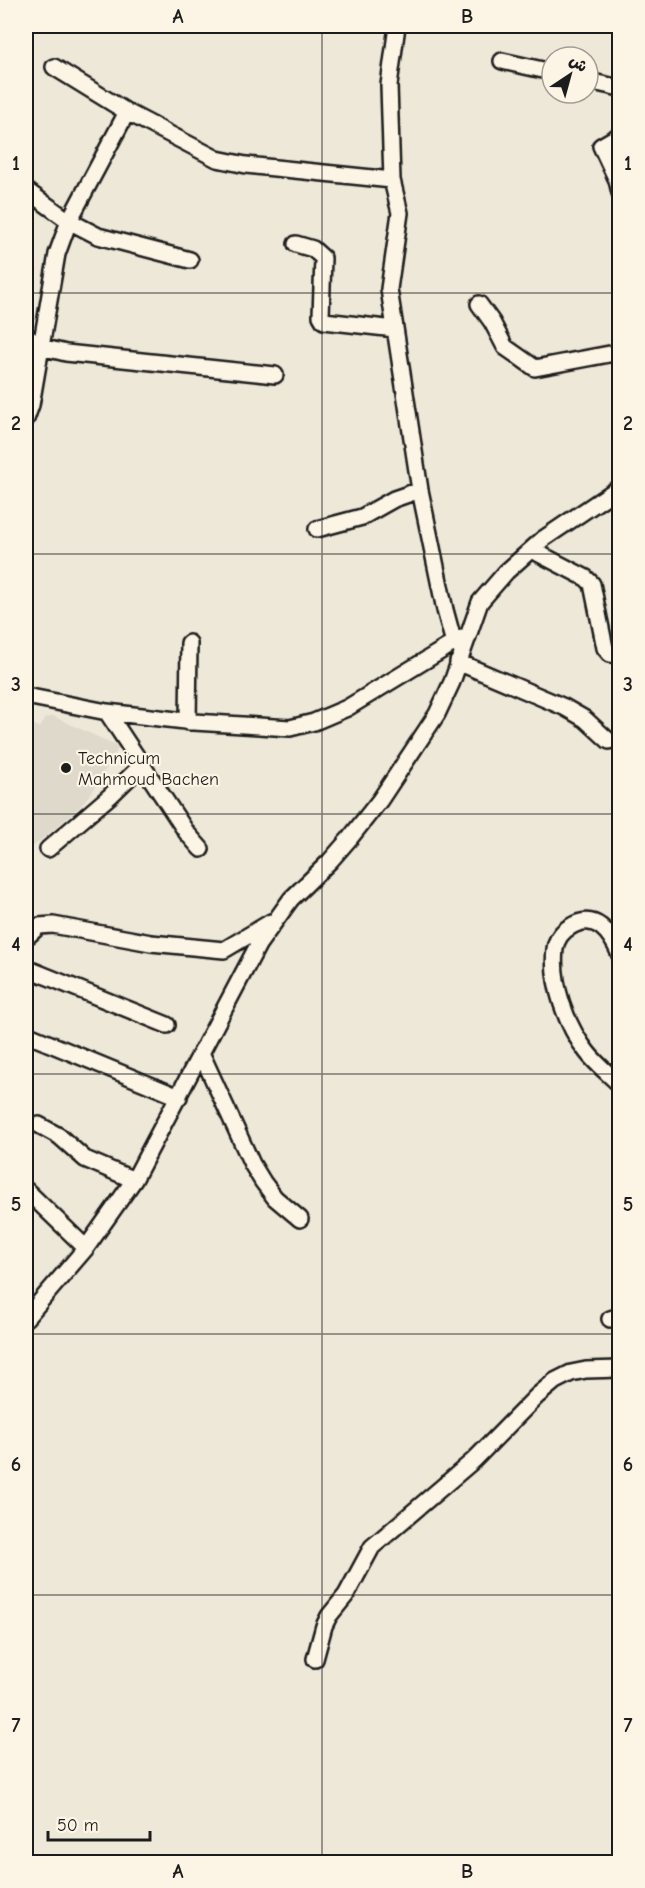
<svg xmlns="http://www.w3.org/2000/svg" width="645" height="1888" font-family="'Comic Neue','Playpen Sans Arabic',sans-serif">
<rect width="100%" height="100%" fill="#eee8d9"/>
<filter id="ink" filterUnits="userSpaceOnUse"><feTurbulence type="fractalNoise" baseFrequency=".0167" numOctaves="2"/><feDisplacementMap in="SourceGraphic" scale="12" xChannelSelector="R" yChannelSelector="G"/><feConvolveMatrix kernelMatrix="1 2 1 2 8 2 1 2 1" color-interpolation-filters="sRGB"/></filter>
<g filter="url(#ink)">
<path fill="#ded9cb" d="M53 716 119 747 94 789 79 808 29 850 26 848V720L40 728 45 718Z"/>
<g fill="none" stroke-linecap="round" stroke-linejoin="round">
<defs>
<path id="minor" d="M397 26 389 85 392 180 400 213 389 289 420 490 445 610 454 643
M502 61 552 72
M54 67 127 112 217 159 246 165 392 180
M588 81 620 88
M620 135 601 146 617 180 620 193
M26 190 69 221 98 236 190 260
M296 244 313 249 323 258 321 316 324 321 395 329
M479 304 492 322 505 347 535 368 620 352
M26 336 41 347 66 353 275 375
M26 419 31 405 57 254 69 221 127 112
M317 529 362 517 394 499 420 490
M532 550 586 578 592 584 605 648 610 654 620 655
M458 662 564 707 585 719 609 741
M26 696 107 712 194 722 290 728 314 722 347 708 462 638
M107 712 187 833 201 849
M188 722 189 643
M48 849 110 796 142 765
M29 935 39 926 53 925 151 943 224 950 271 922
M620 955C611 933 595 911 570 927 562 931 556 940 555 949 551 983 566 1025 587 1052 596 1064 609 1074 620 1085
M26 985 31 970 167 1025
M26 1034 179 1097
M202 1055 252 1164 263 1182 275 1198 300 1219
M39 1125 59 1136 85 1159 134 1180
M26 1190 86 1248
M26 1318 86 1248 134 1180 258 945 291 899 330 861 350 838 380 800 437 714 452 682 480 602 506 572 543 539 620 487
M610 1319 620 1316
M315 1659 324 1626 329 1616 346 1595 372 1547 474 1460 537 1396 555 1381 571 1373 586 1370 620 1369"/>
</defs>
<use href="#minor" stroke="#1c1c1c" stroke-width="20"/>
<use href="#minor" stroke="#fcf5e5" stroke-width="15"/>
</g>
</g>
<path fill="none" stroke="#1c1c1c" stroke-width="1.5" stroke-opacity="0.55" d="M322 26V1862M26 293H620M26 554H620M26 814H620M26 1074H620M26 1334H620M26 1595H620"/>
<circle fill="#1c1c1c" stroke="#fcf5e5" stroke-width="2" cx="66" cy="768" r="6"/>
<g text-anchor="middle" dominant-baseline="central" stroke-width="4.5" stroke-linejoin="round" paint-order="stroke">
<g font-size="18" fill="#1c1c1c" stroke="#fcf5e5" text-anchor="start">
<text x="78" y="758">Technicum<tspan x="78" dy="21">Mahmoud Bachen</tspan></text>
</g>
</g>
<rect width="645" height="1888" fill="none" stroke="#fcf5e5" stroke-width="66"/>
<g transform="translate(570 75) rotate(36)"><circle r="28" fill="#fcf5e5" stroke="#a29e95" stroke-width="1.5"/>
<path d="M0-4.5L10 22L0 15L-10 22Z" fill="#1c1c1c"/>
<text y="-9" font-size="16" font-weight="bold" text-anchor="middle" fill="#1c1c1c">ش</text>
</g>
<path d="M48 1831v9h102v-9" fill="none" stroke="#1c1c1c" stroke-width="3"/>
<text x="57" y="1831" font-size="18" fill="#1c1c1c" stroke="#fcf5e5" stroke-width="4.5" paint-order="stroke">50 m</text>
<rect x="33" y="33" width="579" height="1822" fill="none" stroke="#1c1c1c" stroke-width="2"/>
<g font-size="20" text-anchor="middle" font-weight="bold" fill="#1c1c1c">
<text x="178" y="23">A</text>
<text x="467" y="23">B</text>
<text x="16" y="170">1</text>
<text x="628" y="170">1</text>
<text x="16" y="430">2</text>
<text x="628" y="430">2</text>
<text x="16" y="691">3</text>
<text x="628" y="691">3</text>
<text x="16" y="951">4</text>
<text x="628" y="951">4</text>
<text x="16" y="1211">5</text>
<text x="628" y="1211">5</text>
<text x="16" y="1471">6</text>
<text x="628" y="1471">6</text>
<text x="16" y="1732">7</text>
<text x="628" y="1732">7</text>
<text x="178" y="1878">A</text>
<text x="467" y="1878">B</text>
</g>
</svg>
